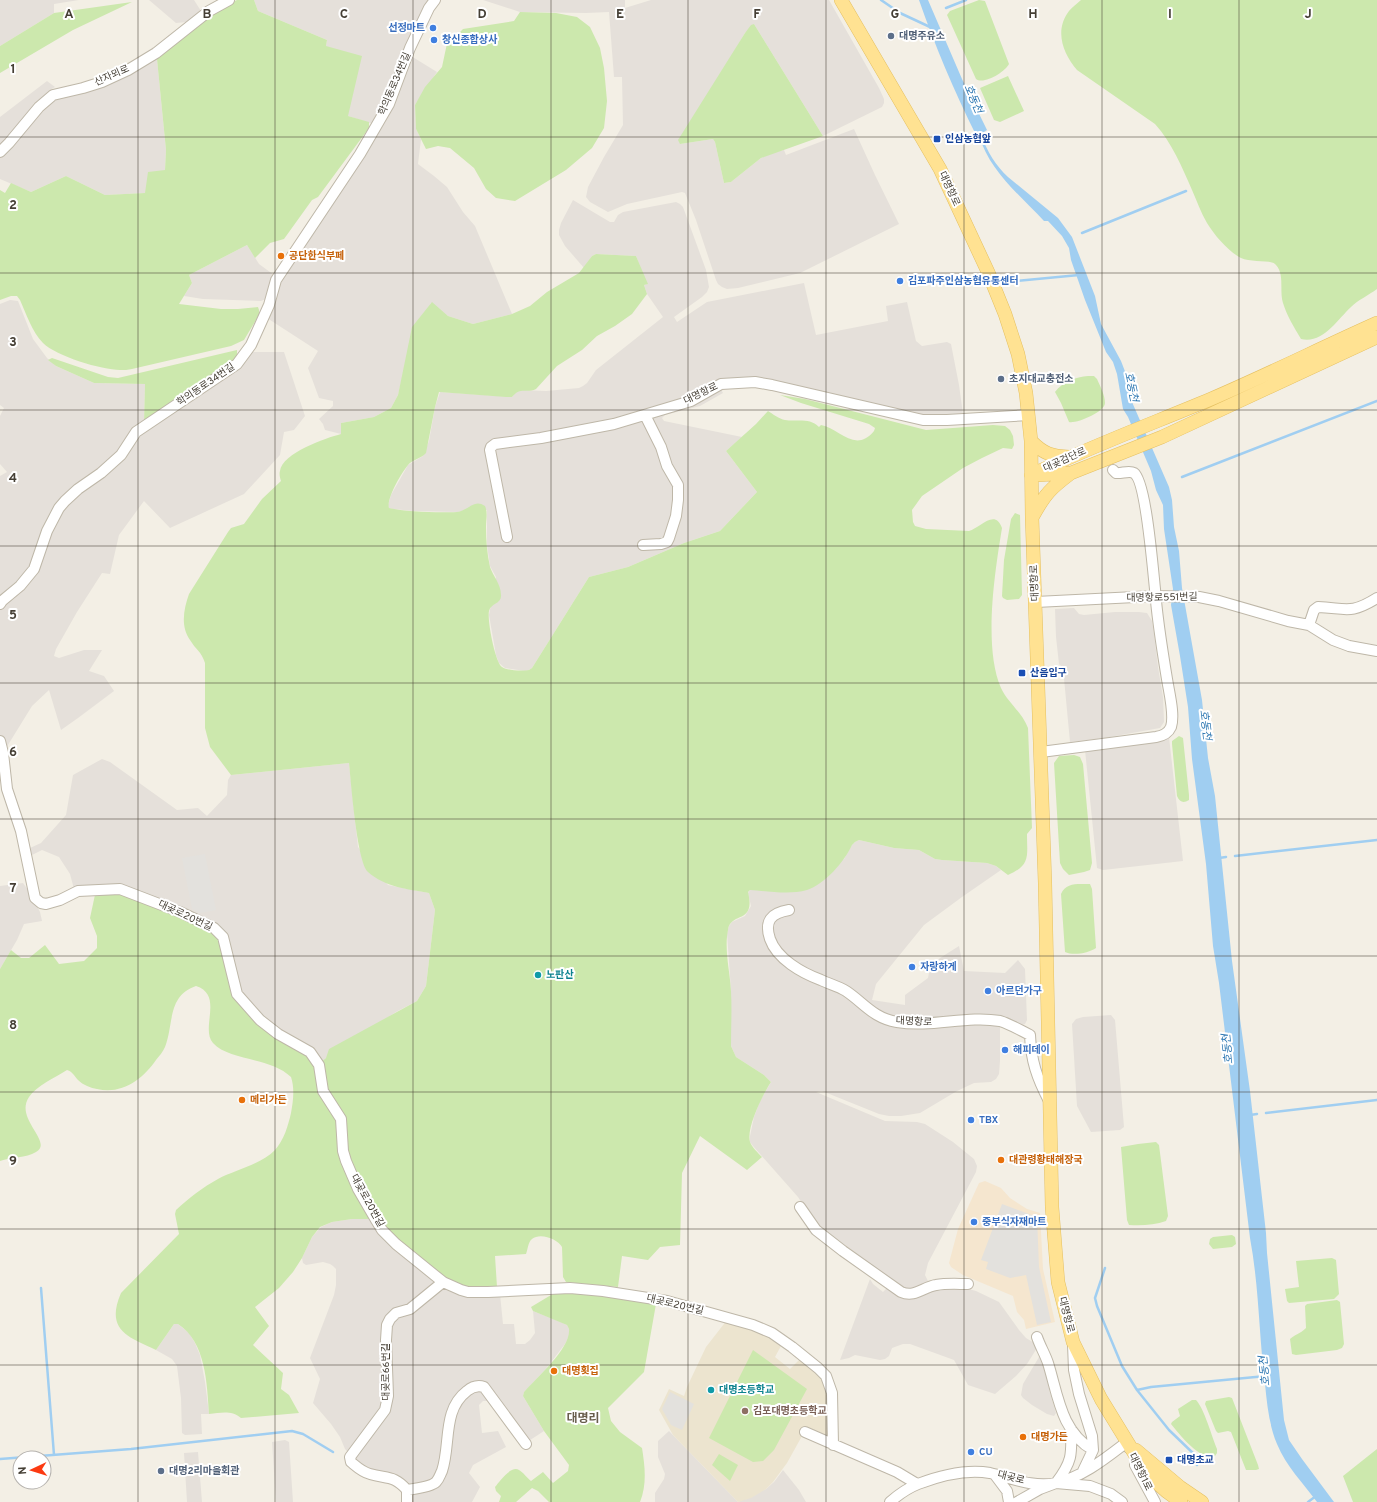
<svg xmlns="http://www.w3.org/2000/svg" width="1377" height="1502" font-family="Overpass,'Noto Sans KR',sans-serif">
<rect width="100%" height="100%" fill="#f3efe5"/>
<path fill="#f5e6cf" d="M985 1181 1001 1188 1010 1198 1027 1209 1040 1213 1043 1269 1055 1322 1026 1329 1024 1320 1017 1312 1013 1296 963 1275 951 1267 949 1263 958 1229 979 1183Z"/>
<path fill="#e5e0da" d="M0 0H79L54 4V13L0 46Z
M149 0H194L201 11 187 22 176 23Z
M254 0H431L385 105 373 124 348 116 326 46 327 40 258 11Z
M483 0H625V8L651 0H829L879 88 884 99V103L882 107 823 136 754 24 745 33 680 144 713 139 715 142 724 183 731 182 761 158 772 153 784 150 786 155 854 129 875 175 899 224 800 273 738 288 727 289 722 287 718 284 716 280 696 220 685 193 682 192 627 204 608 212 590 202 586 197 588 187 604 157 623 125 622 77H614L609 12 586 13 520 12Z
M411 56 437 72 415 105 416 129 421 139 418 164 434 176 447 187 463 212 475 226 512 314 473 324 448 316 431 303 403 374 398 395 391 408 374 417 341 423V434L325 430 323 424 319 419 333 406V401L319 398 308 368 318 351 267 318 278 284 364 152Z
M155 58 157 59 166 150 165 170 145 193 105 195 66 176 31 192 0 179V156L52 101Z
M47 81 55 87 50 90 0 147V117Z
M573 200 610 222H614L618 215 623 212 676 202 680 204 683 207 706 270 709 287 707 292 702 297 674 317 677 322 707 302 804 283 816 335 888 321 886 306 907 302 916 341 922 346 947 342 951 344 959 385 963 414 929 417 758 380 720 379 716 381 723 393 700 406 665 415 662 418 664 421 742 437 726 451 757 492 720 531 684 543 628 567 589 577 532 668 529 670 525 671 505 668 499 663 496 655 489 615 496 577 490 566 487 545V510L457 512 413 511 393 509 389 508 388 505 391 495 408 465 423 456 429 441 435 407 440 392 512 397 516 392 521 390 546 391 579 388 583 386 587 383 596 370 663 317 647 294 644 285 647 284 636 256 596 254 592 256 584 268 565 246 559 235V230L561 223Z
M247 245 259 264 274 275 266 299 261 301 203 299 184 296 192 283 189 275Z
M10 300 18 301 33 339 47 358 56 366 94 383 145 384 144 426 241 366 252 352H284L305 416 294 430 284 432 280 455 244 494 170 528 144 501 119 535 110 574 102 573 77 612 56 649 54 656 59 658 84 650H102L89 671 104 676 114 691 78 718 61 730 49 690 32 706 3 753 0 741V476L7 472 0 464V416L4 408 0 405V304Z
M1074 608 1079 614 1084 615 1115 612H1139L1147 613 1152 621 1154 634 1158 667 1163 697 1164 722 1160 728 1104 738 1070 742 1063 668 1059 664 1056 637 1055 609Z
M1169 737 1183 861 1103 870 1097 868 1085 750Z
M102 759 110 762 177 810 198 808 207 816 227 795 228 780 231 775 349 763 358 847 388 885 429 893 435 910 426 986 417 1001 396 1012 326 1058 319 1065 278 1034 237 994 214 928 74 889 70 874 59 857 42 850 32 855 30 848 41 843 66 815 73 775Z
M859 840 894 848 919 850 935 859 942 860 987 863 996 866 1001 870 962 897 924 925 876 984 872 1000 905 1005V995L928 978 930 967 940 958 959 946 964 971 1005 973 1018 960 1025 969 1027 1020 1025 1024 1022 1025 1000 1026V1061L999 1074 996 1079 991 1082 974 1083 957 1091 920 1113 901 1116H889L879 1114 822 1091 816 1092 885 1121 917 1122 925 1124 953 1142 974 1159 977 1166 976 1172 928 1263 925 1275 928 1281 911 1290 901 1287 821 1227 813 1220 798 1197 753 1146 750 1142V1136L754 1117 760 1101 771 1082 764 1075 736 1057 731 1046V991L727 933 729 926 732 922 745 916 751 906 748 893 750 890 844 859 852 845 855 842Z
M23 883 30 893 40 912 42 921 24 924 17 940 0 969V886Z
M1111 1015 1115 1020 1124 1127 1120 1130 1091 1132 1077 1106 1072 1024 1076 1019 1083 1017Z
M352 1219H370L387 1242 402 1256 437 1282 500 1294 503 1324H514L516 1344H525L530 1340 535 1333 533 1311 561 1322 567 1325 569 1329 570 1334 565 1344 545 1370 524 1392 523 1396 544 1431 524 1444 488 1401H483L479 1405 482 1433 498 1431 506 1447 473 1465 469 1473 480 1487 472 1502H413L411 1492 401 1479 391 1473 370 1469 354 1459 345 1449 340 1437 331 1424 313 1403 320 1379 310 1358 334 1295 336 1285V1269L333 1266 330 1264 323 1262 306 1265 303 1263 302 1258 312 1237 321 1227 332 1222Z
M870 1279 873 1284 883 1292 887 1288 900 1298 906 1299 918 1298 932 1290 965 1288 976 1291 999 1302 1019 1330 1026 1338 1036 1344 1037 1348 1027 1364 1016 1376 995 1394 968 1385 954 1360 910 1344H903L892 1348 889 1356 885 1359 880 1360 855 1355 849 1358 840 1360Z
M174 1324H178L189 1333 195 1343 200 1355 205 1382 209 1414H201L202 1434 185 1435 182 1433 181 1398 177 1366 172 1359 156 1350Z
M1039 1357 1041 1358 1045 1369 1050 1393 1056 1413 1054 1416 1047 1414 1032 1405 1023 1398 1021 1395 1023 1384Z
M669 1431 738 1502 766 1489 774 1482 783 1470 799 1490 806 1502H655V1493L664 1479 665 1474 658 1457V1441Z
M285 1440 289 1442 293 1502H276L272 1442Z
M198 1452 202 1502H187L184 1453Z"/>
<path fill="#ece4cf" d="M727 1320 770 1335 782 1344 775 1357 790 1369 801 1358 821 1378 829 1396V1436L807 1427 787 1463 773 1482 766 1489 751 1498 738 1502 673 1435 659 1410 669 1389 684 1396 687 1387 706 1347Z"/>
<path fill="#cce8ad" d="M237 0H254L258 11 327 40 326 46 362 56 348 116 369 122V128L318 197 312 200 284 239 270 243 255 258 247 245 189 275 192 283 179 304 221 309H238L258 307 259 310V315L244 340 231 346 132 369C128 370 124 370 120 370 102 370 56 356 43 343 32 332 26 313 20 300L17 296H11L0 300V190L5 193 11 183 31 192 66 176 105 195 145 193 148 172 165 170 166 150 157 59 155 58 216 10Z
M979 0 985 1 1009 64C1005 72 984 85 976 79L947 15 950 11Z
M1081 0H1377V289C1369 295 1358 300 1351 307 1337 320 1323 344 1301 339 1294 327 1287 316 1283 303 1279 291 1285 275 1276 265 1272 259 1251 263 1241 258 1228 251 1215 236 1207 223 1201 213 1197 201 1192 190 1182 167 1172 143 1155 124L1077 70C1063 53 1054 31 1069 11 1072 7 1077 4 1081 0Z
M132 2 73 30 0 73V46L54 13Z
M520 12 556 13 577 17 590 27 600 48 604 68 607 101 604 128 592 148 566 170 515 201 496 198 486 189 474 168 450 148 438 146 426 149 416 129 415 105 425 87 442 67 449 34 454 38 463 29 514 21Z
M754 24 823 136 761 158 731 182 724 183 715 142 713 139 680 144 678 140 745 33 751 25Z
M1008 76 1024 111 1000 122 994 120 980 88Z
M596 254 636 256 648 284 644 285 647 294 632 314 615 326 597 336 582 350 557 366 536 389C526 394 521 386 512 397H506L439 392 435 407 426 453C421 459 413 459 408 465 402 472 386 499 389 508 406 512 440 513 457 512 468 511 474 498 485 506 488 513 486 519 486 527 486 540 487 554 490 567 493 576 501 584 501 595 502 604 491 603 489 611 487 620 495 662 502 667 508 671 522 671 529 670L532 668 589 577 628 567 684 543 720 531 757 492 726 451 756 424 768 411C773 414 779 419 785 420 797 422 809 417 819 427L821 425C839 428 855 454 874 431L875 428 869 424 801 403 780 395 805 399 926 430 993 425 1005 426 1010 430 1013 436 1014 445 1012 449 1003 448 982 458 963 468 922 496 912 510 913 522 915 526 926 529 969 531C980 528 995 508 1002 528 995 571 983 647 1001 688 1008 703 1022 712 1028 728L1032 828 1027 834C1027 856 1031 865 1008 875L996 866 987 863 942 860 935 859 919 850 894 848 859 840 855 842 852 845C845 861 824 885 807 890 789 895 768 891 750 890L748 892C756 925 731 911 728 930 724 950 730 971 731 991 732 1010 731 1028 731 1046L736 1057 764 1075 771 1082C763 1094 746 1128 750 1142 752 1147 758 1153 762 1157L747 1170 700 1136 682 1173 680 1245 660 1247 648 1260 622 1256 618 1287 566 1282 563 1277 562 1247C558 1239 540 1232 532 1239 528 1242 528 1249 526 1254L495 1256 497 1287 469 1288 450 1281 439 1274 370 1219H352L332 1222 320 1227 312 1237 302 1258 293 1272 279 1288 255 1307 269 1326 253 1345 283 1373 281 1389 289 1395 299 1413 241 1418C231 1410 221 1413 209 1414 207 1384 206 1342 178 1324H174L156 1350C128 1337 105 1330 121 1293L179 1234 175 1214 176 1210C189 1198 203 1187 218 1179 235 1170 262 1164 275 1150 284 1140 288 1126 291 1113 293 1102 295 1089 291 1077 271 1057 229 1061 213 1043 200 1028 224 995 196 986 167 996 174 1024 165 1047 163 1052 159 1056 156 1060 143 1079 122 1095 97 1089 91 1088 83 1085 78 1080 74 1076 73 1072 67 1070 56 1077 36 1086 29 1097 14 1119 54 1142 36 1152 26 1158 11 1157 0 1161V969L11 950 21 958H29L45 945 59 964 84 961 97 948V936L90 918 96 890 120 889 223 937 237 994 260 1020 319 1064 326 1058 329 1049 417 1001 426 986 435 910 429 893C407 889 385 887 368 872 357 862 351 782 349 763L231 775 210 747 205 728V663C201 651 196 650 190 640 180 626 184 608 189 594L228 532 231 528 244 524 262 499 281 481C280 478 279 474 280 471 282 453 326 438 341 434V423L374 417 391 408 398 395 412 327 432 302 448 316 473 324 512 314 530 306 547 292 579 273 592 256Z
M237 350V355L233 362 144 423 145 384 94 383 56 366 48 360 52 358 108 377 118 378Z
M1088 376H1094L1097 379C1100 386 1105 395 1105 403 1105 412 1076 424 1069 422L1061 403 1055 392C1062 382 1076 377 1088 376Z
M1015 513 1020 515 1022 595 1019 599 1007 600 1003 598 1002 596 1004 560 1011 519Z
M1179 736 1183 738 1189 795V800C1184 803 1180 803 1177 796L1172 744V741Z
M1074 755 1080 757 1083 764 1092 863 1090 870 1084 872 1069 875 1063 869 1060 863 1054 763 1059 756Z
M1090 884 1092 889 1096 948C1089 953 1073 956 1065 952L1061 894C1066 882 1078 884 1090 884Z
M1156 1142 1159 1145 1168 1216 1166 1221C1155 1225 1141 1226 1129 1225L1127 1220 1121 1147 1138 1144Z
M1232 1235 1235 1237 1236 1244 1232 1247 1213 1249 1209 1244 1210 1239 1213 1237Z
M1332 1258 1336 1260 1339 1294 1334 1299 1289 1303 1287 1301 1285 1289 1299 1287 1296 1261Z
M556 1292 584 1293 656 1304 644 1372 608 1408 611 1421 620 1432 642 1448C645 1467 647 1484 640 1502H549L538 1491 532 1488 516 1502H499L501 1496 496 1491 495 1487C499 1482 511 1465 519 1470 523 1472 527 1478 531 1481L543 1472 553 1483 568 1471 569 1465 544 1431 523 1396 524 1392C537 1377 571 1348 569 1329L567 1325 533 1311 531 1307Z
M1337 1300 1340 1302 1344 1344 1342 1348 1337 1350 1296 1355 1292 1354 1290 1339C1294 1335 1300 1334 1306 1328L1305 1306 1307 1304Z
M753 1350 807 1389 774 1450 763 1461 753 1462 709 1438Z
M1229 1397 1232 1398 1258 1465 1259 1469 1256 1470H1246L1231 1432 1228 1431 1218 1433 1216 1431 1205 1404 1206 1401Z
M1192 1400H1196C1204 1408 1212 1437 1217 1449V1453L1215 1456C1200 1461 1180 1435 1171 1424L1172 1422 1180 1416 1178 1409Z
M1377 1449V1502H1353L1343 1476Z
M719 1454 738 1465 730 1481 712 1465Z"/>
<path fill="#e3e1dd" d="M205 854 216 910 200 913 192 909 182 858Z
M1002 1204 1037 1217 1039 1267 1051 1322 1037 1325 1026 1275 1010 1278 986 1269 988 1262 981 1260Z
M670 1392 694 1404 682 1430 671 1425 662 1409Z"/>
<path fill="#a0cef1" d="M919 0H928L962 79 987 130 981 134 982 137C987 151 996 166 1008 177L1058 218 1072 237 1095 296 1101 324 1121 361 1126 374 1132 402 1169 487 1172 500 1174 527 1179 551 1182 588 1202 700 1208 758 1215 796 1232 961 1250 1091 1266 1233 1267 1253 1284 1420 1289 1440 1302 1459 1334 1502H1317C1303 1483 1286 1466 1277 1444 1269 1425 1267 1404 1265 1384 1259 1336 1259 1286 1250 1238L1219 983 1213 946 1206 864 1192 759 1188 707 1180 656 1171 605 1173 589 1164 529 1163 505 1156 490 1151 471 1128 417 1123 409 1117 374 1113 362 1106 352 1085 300 1071 260 1069 248 1062 236 1048 221H1044C1020 195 989 171 979 135H976C954 91 935 46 919 0Z"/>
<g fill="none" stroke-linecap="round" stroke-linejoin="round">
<path stroke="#a0cef1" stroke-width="2.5" d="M881 0 900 13 930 27
M946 8 966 0
M1082 233 1186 191
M1016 281 1079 275
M1182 477 1377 401
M1235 856 1377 840
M1219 858 1226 857
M1266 1113 1377 1100
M1250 1115 1257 1114
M1105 1268 1095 1298 1097 1306 1122 1366 1137 1390 1151 1387 1266 1376
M41 1288 54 1455
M1137 1390 1169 1430 1196 1456 1198 1460 1197 1465
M0 1459 131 1449 292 1431 303 1434 333 1452
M1308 1502 1316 1496"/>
<defs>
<path id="minor" d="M0 152 9 143 39 107 53 95 83 88 102 82 128 70 156 53 209 11 229 0
M507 537 490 450 491 447 495 444 541 438 614 424 691 401 721 384 755 382 772 385 923 420H947L1029 415
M643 545 661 544 667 542 669 538 676 516 678 500V485L667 466 661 447 645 415
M1036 602 1155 596 1199 597 1219 601 1288 621 1309 625 1333 640 1349 646 1377 651
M0 604 2 601 20 586 34 569 47 531 59 508 65 501 78 489 101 473 121 455 136 432 237 364 251 345 269 305 276 280 360 154 389 104 410 48 429 8 435 0
M1309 625 1314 610 1318 607C1346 608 1350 615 1377 598
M0 741 3 753 7 789 21 831 35 898 41 903 46 904 60 900 78 891 120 889 180 912 214 928 223 937 237 994 260 1020 278 1034 310 1052 319 1065 323 1091 341 1119 343 1151 346 1161 358 1189 376 1220 382 1230 396 1244 443 1282 461 1290 468 1292H488L570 1288 603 1291 667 1301 753 1325 772 1333 792 1347 818 1368 826 1376 832 1393 833 1445
M1041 752 1156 737C1162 736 1168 734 1171 727 1175 715 1169 692 1167 679 1162 649 1157 619 1155 589 1153 571 1146 481 1134 473 1129 470 1121 474 1116 473L1113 470
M789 910C771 913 764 921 770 939 777 959 802 973 821 980 829 984 838 986 846 991 864 1003 873 1018 897 1022 931 1028 967 1015 1000 1021 1010 1024 1020 1030 1030 1035 1031 1061 1037 1078 1049 1101
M800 1207 816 1230 843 1251 901 1292C915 1298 923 1287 936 1285 947 1283 958 1284 968 1284
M1037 1337C1040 1346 1045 1354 1048 1363 1058 1395 1061 1432 1093 1450
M1073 1344 1074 1370 1079 1394 1092 1436 1093 1450 1083 1471
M805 1432 897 1472 917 1484
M1135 1465 1155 1502
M995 1475 1007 1491 1009 1502
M1056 1483C1072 1462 1072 1455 1071 1429
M407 1490C414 1489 431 1487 436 1482 439 1479 440 1475 442 1471 451 1444 442 1410 467 1391 473 1386 478 1385 484 1387L526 1444
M407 1502V1490C394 1475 387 1479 370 1474 362 1472 357 1467 351 1462L350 1457 385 1410 388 1396 386 1340 387 1325 390 1319 396 1313 410 1309 443 1282
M890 1502C898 1495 908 1488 918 1484 939 1476 967 1469 990 1473 1011 1478 1034 1488 1056 1483 1083 1477 1106 1458 1127 1442L1129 1448
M1017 1502 1040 1489 1056 1483 1090 1486 1111 1494 1122 1502"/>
<path id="major" d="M841 0 940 169 988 272 1005 314 1018 354 1026 393 1031 441 1032 517 1045 883 1052 1207 1058 1282 1073 1342 1101 1399 1147 1474 1166 1491 1181 1502
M1031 441C1044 454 1051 456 1069 457
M1031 475C1090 447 1151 424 1211 399 1267 375 1321 348 1377 323
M1038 475 1071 473 1162 437 1377 337
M1033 516C1045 494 1051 488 1071 473
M1136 1450 1180 1487 1202 1502"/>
</defs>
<use href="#minor" stroke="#beb7a8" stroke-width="12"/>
<use href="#major" stroke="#e5c061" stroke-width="14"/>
<use href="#minor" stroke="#fff" stroke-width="10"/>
<use href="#major" stroke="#ffe292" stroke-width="13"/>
</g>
<path fill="none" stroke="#453f35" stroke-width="1" stroke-opacity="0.55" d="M138 0V1502M275 0V1502M413 0V1502M551 0V1502M688 0V1502M826 0V1502M964 0V1502M1102 0V1502M1239 0V1502M0 137H1377M0 273H1377M0 410H1377M0 546H1377M0 683H1377M0 819H1377M0 956H1377M0 1092H1377M0 1229H1377M0 1365H1377"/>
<g fill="#3f7fe0" stroke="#fff" stroke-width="1.5">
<circle cx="433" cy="28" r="4"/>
<circle cx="434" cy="40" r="4"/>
<circle cx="900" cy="281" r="4"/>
<circle cx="912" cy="967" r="4"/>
<circle cx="988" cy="991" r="4"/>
<circle cx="1005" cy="1050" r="4"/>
<circle cx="971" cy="1120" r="4"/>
<circle cx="974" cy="1222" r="4"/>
<circle cx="971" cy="1452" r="4"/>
</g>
<g fill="#5c6f8a" stroke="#fff" stroke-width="1.5">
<circle cx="891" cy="36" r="4"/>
<circle cx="1001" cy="379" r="4"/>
<circle cx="161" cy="1471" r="4"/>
</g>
<g fill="#1a4fb4" stroke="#fff" stroke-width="1.5">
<rect x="933" y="135" width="8" height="8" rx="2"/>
<rect x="1018" y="669" width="8" height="8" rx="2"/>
<rect x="1165" y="1456" width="8" height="8" rx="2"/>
</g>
<g fill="#e8710a" stroke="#fff" stroke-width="1.5">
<circle cx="281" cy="256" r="4"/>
<circle cx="242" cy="1100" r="4"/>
<circle cx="1001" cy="1160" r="4"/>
<circle cx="554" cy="1371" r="4"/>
<circle cx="1023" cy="1437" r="4"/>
</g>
<g fill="#0f9aa8" stroke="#fff" stroke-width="1.5">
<circle cx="538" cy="975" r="4"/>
<circle cx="711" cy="1390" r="4"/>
</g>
<circle fill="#8d6e63" stroke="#fff" stroke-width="1.5" cx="745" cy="1411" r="4"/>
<g text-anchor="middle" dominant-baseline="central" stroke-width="4" stroke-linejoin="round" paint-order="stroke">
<g font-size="10" font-weight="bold" fill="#366cbe" stroke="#fff" text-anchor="start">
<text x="425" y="28" text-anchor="end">선정마트</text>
<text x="442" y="40">창신종합상사</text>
<text x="908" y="281">김포파주인삼농협유통센터</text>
<text x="920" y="967">자랑하게</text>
<text x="996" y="991">아르던가구</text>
<text x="1013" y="1050">해피데이</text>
<text x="979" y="1120">TBX</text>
<text x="982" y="1222">중부식자재마트</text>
<text x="979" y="1452">CU</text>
</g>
<g font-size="10" font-weight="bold" fill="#4e5e75" stroke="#fff" text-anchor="start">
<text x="899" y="36">대명주유소</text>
<text x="1009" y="379">초지대교충전소</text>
<text x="169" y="1471">대명2리마을회관</text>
</g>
<g font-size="10" fill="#453f35" stroke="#fff">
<text transform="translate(112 76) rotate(-24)">산자뫼로</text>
<text transform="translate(395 84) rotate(-67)">학의동로34번길</text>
<text transform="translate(949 189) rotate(65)">대명항로</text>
<text transform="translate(206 385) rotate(-34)">학의동로34번길</text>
<text transform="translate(701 394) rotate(-26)">대명항로</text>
<text transform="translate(1065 460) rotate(-24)">대곶검단로</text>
<text transform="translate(1035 583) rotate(-92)">대명항로</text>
<text transform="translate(1162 598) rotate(-1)">대명항로551번길</text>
<text transform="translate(185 916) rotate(25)">대곶로20번길</text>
<text transform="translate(914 1022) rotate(3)">대명항로</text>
<text transform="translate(367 1201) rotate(61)">대곶로20번길</text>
<text transform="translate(675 1305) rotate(13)">대곶로20번길</text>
<text transform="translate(1066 1315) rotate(76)">대명항로</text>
<text transform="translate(386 1372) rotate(-90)">대곶로66번길</text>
<text transform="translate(1140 1472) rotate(64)">대명항1로</text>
<text transform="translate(1011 1478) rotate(14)">대곶로</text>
</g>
<g font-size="10" font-weight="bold" fill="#164399" stroke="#fff" text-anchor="start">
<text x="945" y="139">인삼농협앞</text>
<text x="1030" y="673">산음입구</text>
<text x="1177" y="1460">대명초교</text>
</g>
<g font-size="10" font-weight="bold" fill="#c56008" stroke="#fff" text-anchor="start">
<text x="289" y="256">공단한식부페</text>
<text x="250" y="1100">메리가든</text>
<text x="1009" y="1160">대관령황태해장국</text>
<text x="562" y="1371">대명횟집</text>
<text x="1031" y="1437">대명가든</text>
</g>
<g font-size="10" font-weight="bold" fill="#0d838f" stroke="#fff" text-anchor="start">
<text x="546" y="975">노판산</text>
<text x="719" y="1390">대명초등학교</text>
</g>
<g font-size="10" font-weight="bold" fill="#785e54" stroke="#fff" text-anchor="start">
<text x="753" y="1411">김포대명초등학교</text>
</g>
<g font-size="11" font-style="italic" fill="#2d77b2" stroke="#fff">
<text transform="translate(973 99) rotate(67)">호동천</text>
<text transform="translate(1131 387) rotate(78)">호동천</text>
<text transform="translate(1205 725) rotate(83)">호동천</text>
<text transform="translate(1228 1049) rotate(-96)">호동천</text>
<text transform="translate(1265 1371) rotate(-96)">호동천</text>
</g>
<g font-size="12" font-weight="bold" fill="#685d4c" stroke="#fff">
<text x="583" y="1419">대명리</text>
</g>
</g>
<g font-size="13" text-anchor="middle" font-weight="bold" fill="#453f35" stroke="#fff" stroke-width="4" stroke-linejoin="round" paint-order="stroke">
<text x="69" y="18">A</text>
<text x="207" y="18">B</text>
<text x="344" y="18">C</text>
<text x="482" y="18">D</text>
<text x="620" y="18">E</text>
<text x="757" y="18">F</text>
<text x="895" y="18">G</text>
<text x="1033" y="18">H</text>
<text x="1170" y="18">I</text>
<text x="1308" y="18">J</text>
<text x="13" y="73">1</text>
<text x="13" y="209">2</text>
<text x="13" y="346">3</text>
<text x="13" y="482">4</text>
<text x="13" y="619">5</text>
<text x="13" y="756">6</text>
<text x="13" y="892">7</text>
<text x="13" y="1029">8</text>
<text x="13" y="1165">9</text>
</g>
<g transform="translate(32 1470) rotate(266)"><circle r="19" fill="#ffffff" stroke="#b5b2ae"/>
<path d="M0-3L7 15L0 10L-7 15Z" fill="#fc3a12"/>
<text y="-6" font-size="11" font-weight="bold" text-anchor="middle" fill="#453f35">N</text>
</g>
</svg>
